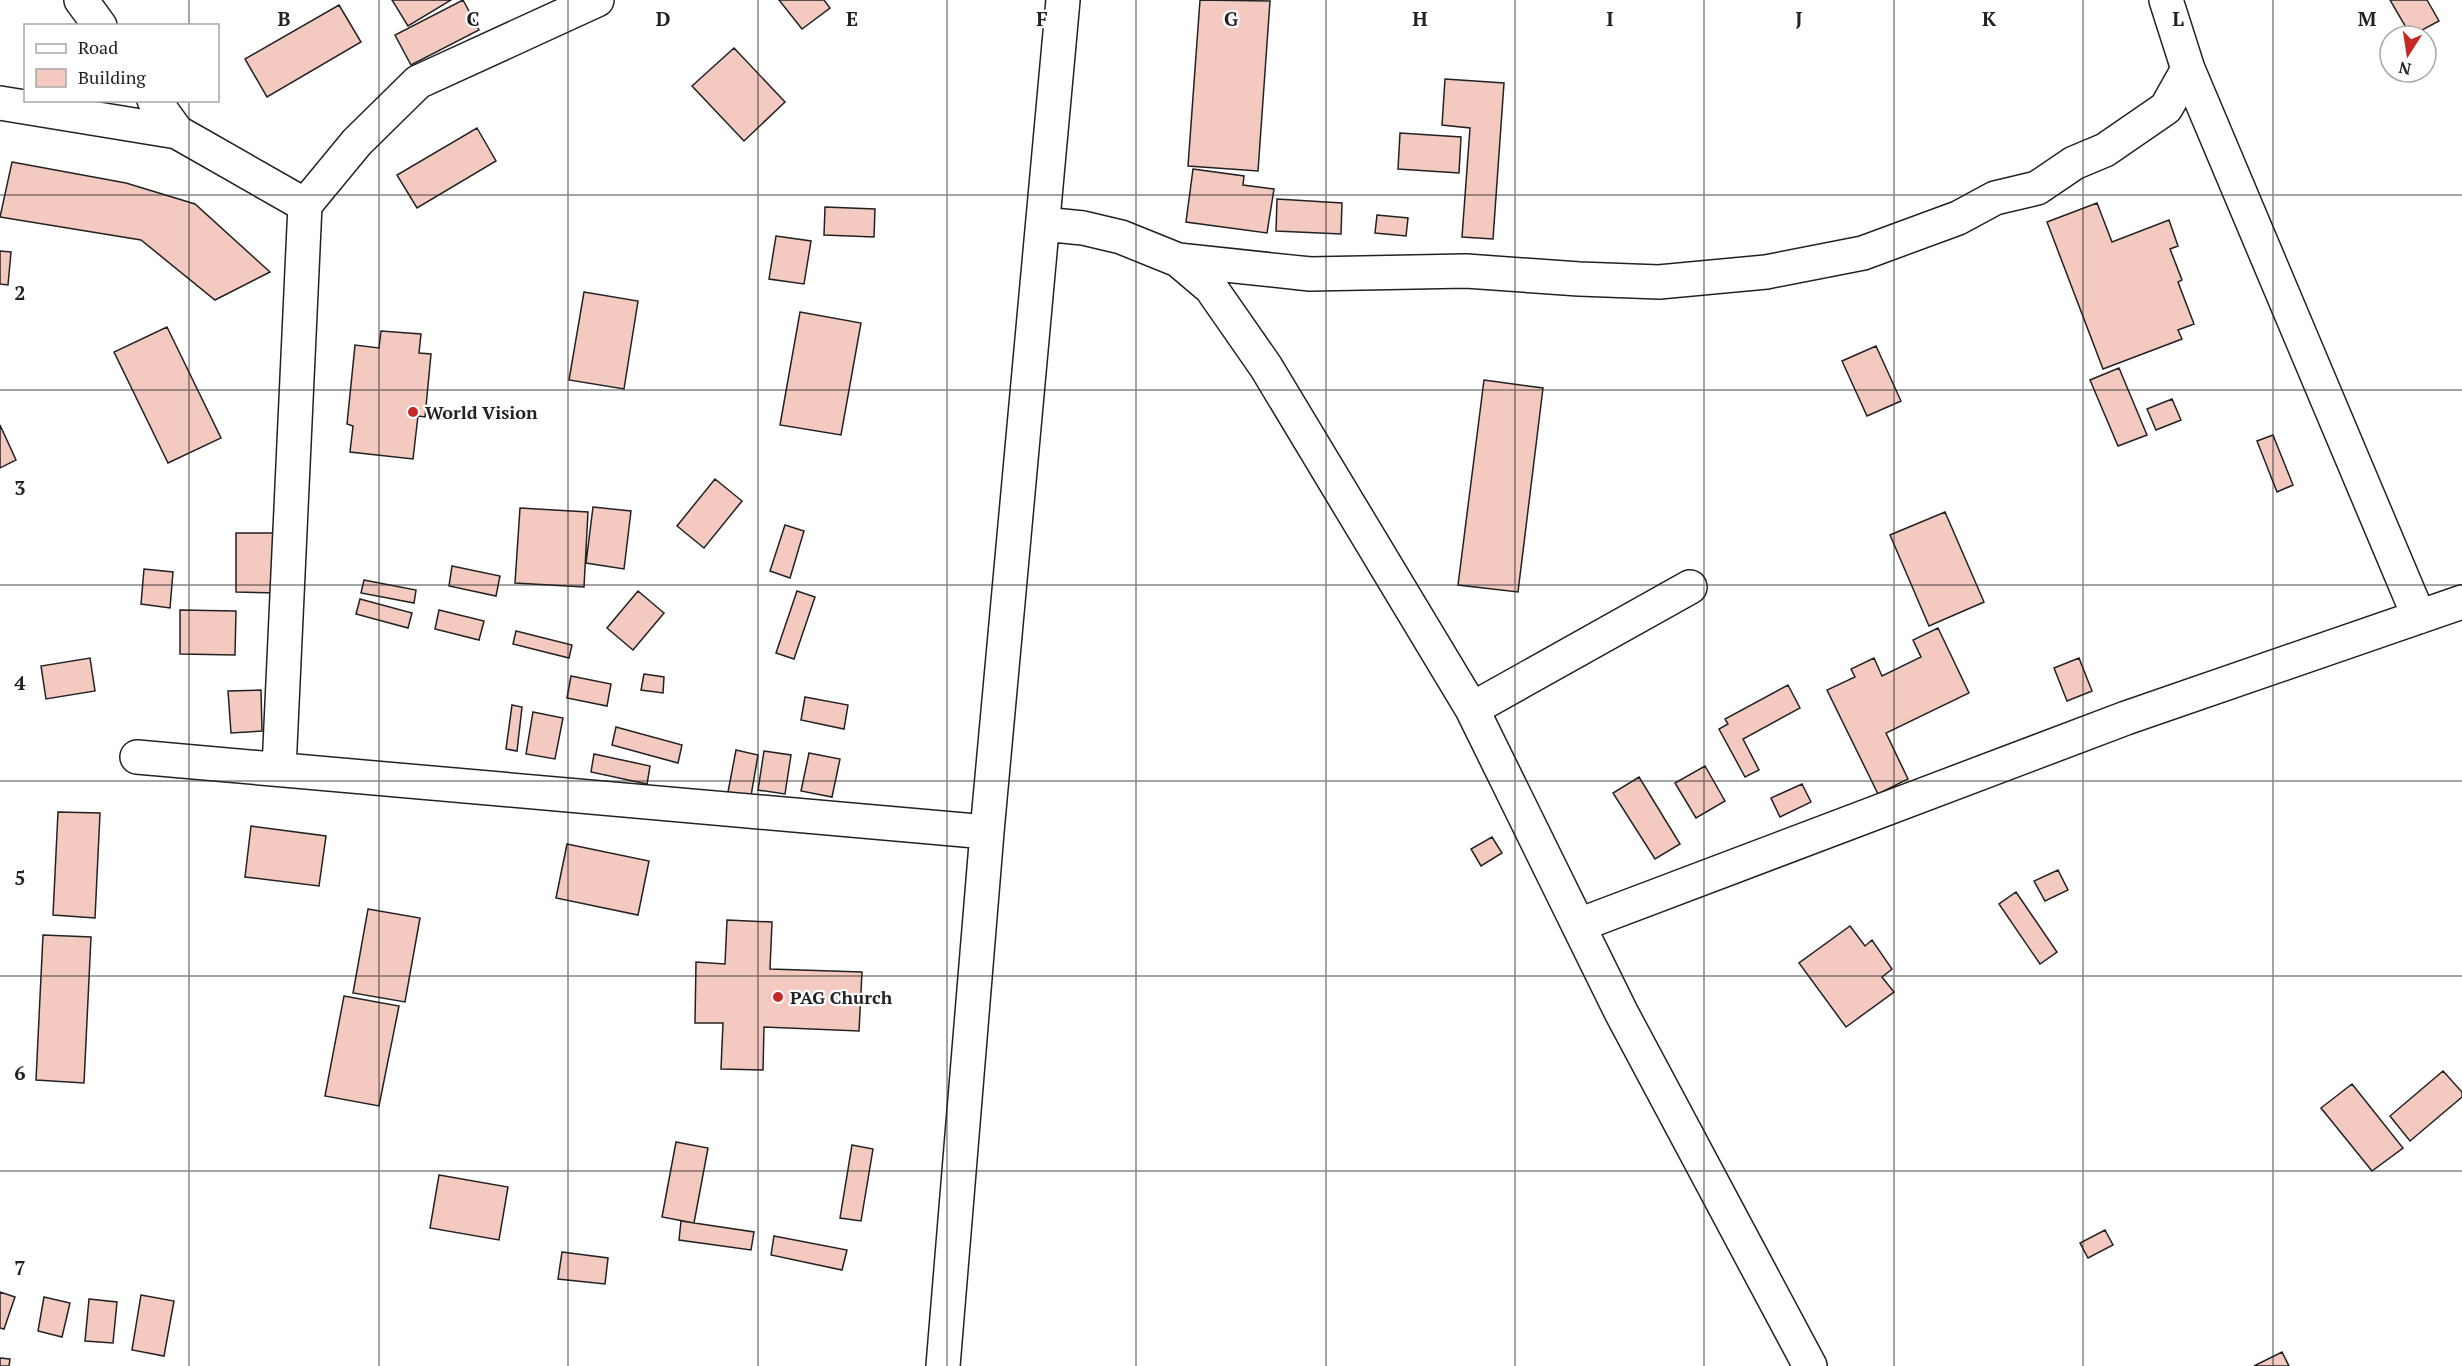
<svg xmlns="http://www.w3.org/2000/svg" width="2462" height="1366" font-family="'PT Serif',serif">
<rect width="100%" height="100%" fill="#fff"/>
<path fill="#f3c9c0" stroke="#222" stroke-width="1.5" d="M392 0H451L408 26Z
M463 0 479 30 411 65 395 35Z
M779 0H824L830 8 802 29Z
M1200 0 1270 1 1258 171 1188 166Z
M2390 0H2427L2439 21 2411 36Z
M339 5 361 42 267 97 245 59Z
M734 48 785 102 744 141 692 86Z
M1445 79 1504 83 1493 239 1462 237 1470 128 1442 125Z
M477 128 496 161 417 208 397 175Z
M1400 133 1461 137 1459 173 1398 169Z
M12 162 126 183 195 204 270 272 215 300 141 240 0 217Z
M1193 169 1244 176 1243 185 1274 189 1267 233 1186 222Z
M1277 199 1342 203 1341 234 1276 231Z
M2097 203 2112 242 2169 220 2178 246 2170 249 2182 280 2178 282 2194 324 2178 330 2182 339 2103 369 2047 222Z
M825 207 875 209 874 237 824 235Z
M1377 215 1408 218 1406 236 1375 233Z
M776 236 811 241 804 284 769 279Z
M0 251 11 252 8 285 0 284Z
M584 292 638 301 624 389 569 380Z
M800 312 861 323 841 435 780 425Z
M167 327 221 438 168 463 114 352Z
M381 331 421 334 419 353 431 354 425 417 418 416 413 459 350 452 353 426 347 424 355 345 379 348Z
M1876 346 1901 401 1867 416 1842 361Z
M2119 368 2147 435 2118 446 2090 380Z
M1484 380 1543 388 1518 592 1458 585Z
M2172 399 2181 420 2156 430 2147 409Z
M0 425 16 460 0 468Z
M2273 435 2293 485 2277 492 2257 441Z
M715 479 742 501 704 548 677 526Z
M593 507 631 511 624 569 586 563Z
M520 508 588 512 584 587 515 583Z
M1945 512 1984 602 1929 626 1890 535Z
M785 525 804 531 790 578 770 571Z
M236 533H278V593L236 592Z
M452 566 500 576 496 596 449 586Z
M144 569 173 572 170 608 141 604Z
M364 580 416 590 414 603 361 593Z
M638 591 664 613 633 650 607 628Z
M797 591 815 597 794 659 776 653Z
M360 599 412 613 408 628 356 614Z
M180 610 236 611 235 655 180 654Z
M439 610 484 621 479 640 435 629Z
M1938 628 1969 693 1886 733 1908 779 1878 794 1827 690 1855 677 1851 669 1874 658 1882 676 1921 657 1913 640Z
M516 631 572 645 569 658 513 644Z
M90 658 95 691 46 699 41 666Z
M2079 658 2092 691 2067 701 2054 668Z
M644 674 664 677 663 693 641 690Z
M571 676 611 684 607 706 567 698Z
M1788 685 1800 708 1743 739 1759 770 1745 777 1719 729 1728 724 1725 719Z
M261 690 262 731 231 733 228 691Z
M805 697 848 705 844 729 801 720Z
M512 705 522 707 517 751 506 749Z
M533 712 563 718 555 759 526 754Z
M616 727 682 745 678 763 612 745Z
M736 750 758 755 751 796 728 792Z
M764 751 791 755 785 794 758 790Z
M809 753 840 759 832 797 801 791Z
M594 754 650 766 647 784 591 772Z
M1705 766 1725 801 1696 818 1675 783Z
M1639 777 1680 844 1655 859 1613 793Z
M1802 784 1811 802 1780 817 1771 798Z
M58 812 100 813 95 918 53 915Z
M251 826 326 836 319 886 245 877Z
M1492 837 1502 853 1481 866 1471 849Z
M567 844 649 861 638 915 556 898Z
M2058 870 2068 890 2045 901 2034 881Z
M2016 892 2057 952 2040 964 1999 904Z
M368 909 420 918 405 1002 353 993Z
M727 920 772 922 770 969 862 972 859 1031 764 1027 763 1070 721 1069 723 1023H695L696 962 725 964Z
M1850 926 1865 946 1872 940 1892 969 1882 977 1894 992 1846 1027 1799 963Z
M43 935 91 937 84 1083 36 1080Z
M344 996 399 1006 379 1106 325 1096Z
M2443 1071 2462 1092V1097L2410 1141 2390 1116Z
M2352 1084 2403 1148 2372 1171 2321 1108Z
M676 1142 708 1148 694 1223 662 1217Z
M852 1145 873 1149 861 1221 840 1218Z
M439 1175 508 1187 499 1240 430 1228Z
M681 1221 754 1232 751 1250 679 1240Z
M2105 1230 2113 1245 2088 1258 2080 1243Z
M774 1236 847 1250 842 1270 771 1255Z
M562 1252 608 1258 605 1284 558 1279Z
M0 1292 15 1297 4 1329 0 1328Z
M141 1295 174 1301 164 1356 132 1350Z
M44 1297 70 1303 62 1337 38 1331Z
M89 1299 117 1302 113 1343 85 1341Z
M2282 1352 2289 1366H2254Z
M0 1358 10 1359 9 1366H0Z"/>
<g fill="none" stroke-linecap="round" stroke-linejoin="round">
<defs>
<path id="minor" d="M81 0 100 26
M2188 69 2419 617
M154 100 177 132
M0 103 177 132 305 205 279 769
M305 205 357 142 418 82 597 0
M1043 224 1083 228 1121 237 1178 260 1211 288 1266 367 1472 709 1621 1012 1810 1366
M1178 260 1310 274 1466 271 1579 279 1659 282 1766 272 1863 253 1958 218 1995 198 2037 188 2074 163 2105 150 2166 108 2188 69 2166 0
M1472 709 1690 587
M137 757 987 832
M1579 925 2126 718 2462 602
M943 1366 987 832 1063 0"/>
</defs>
<use href="#minor" stroke="#222" stroke-width="36"/>
<use href="#minor" stroke="#fff" stroke-width="33"/>
</g>
<path fill="none" stroke="#222" stroke-width="1.5" stroke-opacity="0.55" d="M189 0V26M379 0V1366M568 0V1366M758 0V1366M947 0V1366M1136 0V1366M1326 0V1366M1515 0V1366M1704 0V1366M1894 0V1366M2083 0V1366M2273 0V1366M189 100V1366M0 195H2462M0 390H2462M0 585H2462M0 781H2462M0 976H2462M0 1171H2462"/>
<g fill="#c62828" stroke="#fff" stroke-width="2">
<circle cx="413" cy="412" r="6"/>
<circle cx="778" cy="997" r="6"/>
</g>
<g text-anchor="middle" dominant-baseline="central" stroke-width="4.5" stroke-linejoin="round" paint-order="stroke">
<g font-size="18" font-weight="bold" fill="#222" stroke="#fff" text-anchor="start">
<text x="425" y="412">World Vision</text>
<text x="790" y="997">PAG Church</text>
</g>
</g>
<g font-size="20" text-anchor="middle" font-weight="bold" fill="#222" stroke="#fff" stroke-width="4.5" stroke-linejoin="round" paint-order="stroke">
<text x="284" y="26">B</text>
<text x="473" y="26">C</text>
<text x="663" y="26">D</text>
<text x="852" y="26">E</text>
<text x="1042" y="26">F</text>
<text x="1231" y="26">G</text>
<text x="1420" y="26">H</text>
<text x="1610" y="26">I</text>
<text x="1799" y="26">J</text>
<text x="1989" y="26">K</text>
<text x="2178" y="26">L</text>
<text x="2367" y="26">M</text>
<text x="20" y="300">2</text>
<text x="20" y="495">3</text>
<text x="20" y="690">4</text>
<text x="20" y="885">5</text>
<text x="20" y="1080">6</text>
<text x="20" y="1275">7</text>
</g>
<rect x="24" y="24" width="195" height="78" fill="#ffffff" stroke="#a7a7a7" stroke-width="1.5"/>
<rect x="36" y="44" width="30" height="9" fill="#ffffff" stroke="#a7a7a7" stroke-width="1.5"/>
<text x="78" y="54" font-size="18" fill="#222222">Road</text>
<rect x="36" y="69" width="30" height="18" fill="#f3c9c0" stroke="#a7a7a7" stroke-width="1.5"/>
<text x="78" y="84" font-size="18" fill="#222222">Building</text>
<g transform="translate(2408 54) rotate(192)"><circle r="28" fill="#ffffff" stroke="#a7a7a7" stroke-width="1.5"/>
<path d="M0-4.5L10 22L0 15L-10 22Z" fill="#c62828"/>
<text y="-9" font-size="16" font-weight="bold" text-anchor="middle" fill="#222222">N</text>
</g>
</svg>
